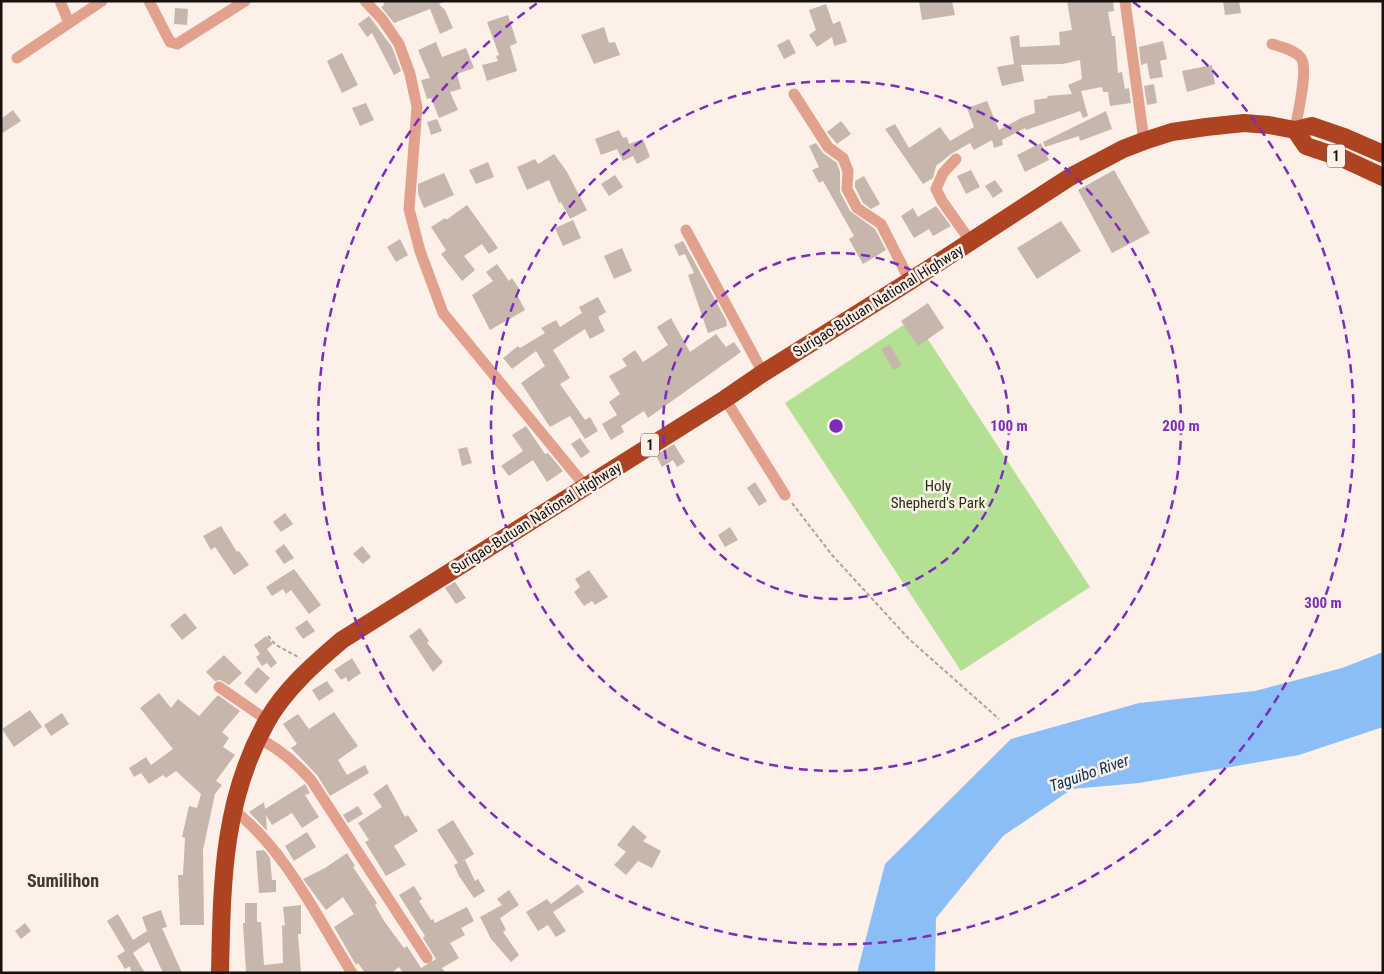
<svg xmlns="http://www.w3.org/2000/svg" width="1384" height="974" font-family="'Roboto Condensed',sans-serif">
<rect width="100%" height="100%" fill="#fdf0e8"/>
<path fill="#b3e092" d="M914 318 1090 587 961 671 785 403Z"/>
<path fill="#8bbef7" d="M1383 652V727L1299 755 1139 783 1072 789 1003 836 936 918 935 973H857L885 864 1011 739 1139 703 1255 691 1342 668Z"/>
<path fill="#c6b6ac" d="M383 1H445L439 4 445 10 453 28 440 34 430 9 394 23 381 7 384 5Z
M919 1H952L955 15 922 20Z
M1067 1H1113L1114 11 1108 12 1112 36H1115L1118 73 1122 72 1125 89 1129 88 1131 103 1110 106 1108 92H1103L1102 87 1081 91 1088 116 1083 118 1080 111 1026 130 1025 128 1002 140 1003 145 994 148 992 140 974 150 970 143 951 154 936 166 933 178 923 184 885 129 895 124 909 148 940 127 950 141 974 127 967 108 987 101 999 130 1021 118 1035 113 1034 100 1048 98 1047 96 1072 94 1068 85 1082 79 1080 60 1063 64 1021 65 1024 81 1002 86 997 67 1014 64 1010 37 1019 35 1020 47 1060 45 1059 32 1072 30Z
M1223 1H1239L1241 13 1225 15Z
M826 4 833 24 840 21 847 42 834 46 832 37 817 47 809 35 816 30 809 10Z
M175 8 188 9 187 25 174 24Z
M508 15 517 43 510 46 517 71 487 81 482 65 498 61 496 56 499 55 487 22Z
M369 16 392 47 401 71 394 75 372 33 367 37 358 24Z
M604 27 609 43 615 42 620 55 594 64 581 35Z
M789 39 796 53 784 59 777 45Z
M1163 41 1167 59 1160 61 1163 77 1150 79 1147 63 1141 65 1139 47Z
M436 42 442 57 466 48 474 68 457 74 461 89 450 92 458 110 439 118 431 98 427 99 421 80 430 78 418 50Z
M342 53 358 85 342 93 327 61Z
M1212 65 1215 84 1187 92 1182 71Z
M1154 84 1157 103 1147 105 1144 86Z
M366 103 374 120 360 126 352 108Z
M13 110 21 121 1 134V119Z
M1106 111 1112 129 1080 141 1079 136 1045 147 1043 142Z
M437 119 442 131 431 135 427 122Z
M841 121 851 134 837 144 827 132Z
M619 130 623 138 627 137 629 144 643 139 650 157 637 164 633 156 623 161 617 149 601 155 595 139Z
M816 143 823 153 837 163 840 172V192L850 211 875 229 886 250 863 264 849 239 854 236 823 181 819 183 812 170 819 167 809 146Z
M1041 143 1049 160 1025 172 1017 155Z
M554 154 567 172 587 210 570 219 561 202 559 203 549 180 527 190 517 167 535 159 538 164Z
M488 162 494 177 476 184 469 170Z
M971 170 980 187 966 194 957 176Z
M1114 170 1150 233 1112 253 1078 190Z
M444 173 454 195 424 208 418 194V184Z
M615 175 623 187 609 196 601 184Z
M864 176 880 204 871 209 863 203 855 187V181Z
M995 180 1003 191 993 198 985 186Z
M467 205 498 248 489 254 482 244 464 256 475 270 462 281 441 254 446 250 431 227 445 218 446 220Z
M936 206 951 226 933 236 929 229 914 238 901 216 913 208 918 217Z
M573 220 581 238 563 246 555 228Z
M1061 221 1081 251 1037 279 1017 248Z
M400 239 408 255 396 262 387 247Z
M683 241 726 320 727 326 708 333 688 275 694 273 685 254 679 256 674 245Z
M622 248 632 271 614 279 604 256Z
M497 264 509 281 512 278 520 290 516 293 525 310 490 330 472 295 493 281 486 272Z
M598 297 606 312 598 317 605 331 590 339 585 329 553 350 570 378 560 384 585 420 590 417 598 431 585 439 570 416 550 427 521 383 545 366 536 351 512 369 503 358 518 346 520 348 545 333 541 328 556 320 560 327 582 313 579 307Z
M928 303 944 328 918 346 901 321Z
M671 318 690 352 716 334 726 347 734 342 741 352 648 418 644 411 621 426 624 432 611 440 602 424 617 415 609 402 620 394 609 376 627 366 622 359 635 350 643 362 668 345 657 327Z
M890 345 902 365 893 370 881 349Z
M526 426 545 454 548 453 563 471 547 482 533 460 509 476 501 466 523 451 512 435Z
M580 438 590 452 581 458 571 444Z
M674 444 685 462 677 467 673 460 662 467 656 455Z
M467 447 472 463 462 466 458 449Z
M755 482 767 501 759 506 747 488Z
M285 513 293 524 281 532 273 522Z
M221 526 237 552 239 551 249 565 234 575 215 547 211 550 203 536Z
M730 527 738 540 725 547 718 535Z
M284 544 294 558 284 564 275 551Z
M362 546 371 557 363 564 353 554Z
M294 569 321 605 309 614 291 590 286 594 283 589 272 596 266 587Z
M589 570 608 597 595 605 592 601 584 606 574 592 580 587 575 579Z
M455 582 466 598 456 604 445 588Z
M185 613 197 628 182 640 170 625Z
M307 620 315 631 303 639 295 628Z
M420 628 429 641 427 643 443 662 433 672 409 636Z
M266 636 273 644 267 649 277 663 271 668 267 663 262 666 256 657 260 654 254 645Z
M224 655 242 673 229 685 220 680 215 681 206 672Z
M352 658 361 673 348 682 346 677 341 680 334 670Z
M258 667 270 678 256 694 244 683Z
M327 681 334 691 319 701 312 690Z
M159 693 171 708 178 699 199 716 218 695 240 711 222 732 229 738 223 747 235 755 216 781 222 785 215 794 203 850 204 925H180L178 875H183L185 838 182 837 189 806 197 808 201 794 176 771 166 778 163 775 149 784 141 773 134 777 129 768 146 757 151 765 173 749 140 708Z
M30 710 42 727 14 747 2 729Z
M334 712 358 746 338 760 347 775 365 765 369 773 330 796 317 775 291 748 297 744 283 724 298 714 309 729Z
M62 713 69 724 51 736 44 725Z
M305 784 310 793 305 795 319 817 302 828 292 813 272 825 266 815 267 831 249 812 264 802 265 809Z
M387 784 405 817 408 815 418 831 394 846 406 865 386 876 365 842 369 840 358 823 382 807 373 794Z
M358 806 363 814 348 823 343 815Z
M453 820 474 854 461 862 465 860 475 881 478 879 485 891 474 898 459 876 454 865 458 863 437 830Z
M633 825 647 837 643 841 661 851 652 868 638 861 626 875 614 865 626 852 617 845Z
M307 832 316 847 294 861 285 846Z
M264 850 270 858 272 880H276V892L259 893 256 851Z
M347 853 355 866 353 867 377 903 375 905 384 921 404 948 407 946 421 968 436 959 423 938 425 936 399 895 414 886 422 899 419 901 431 920 433 919 435 923 467 907 474 921 461 928 465 935 450 943 459 958 442 968 446 973H403L399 967 391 973H365L358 963 356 965 334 927 354 914 343 897 326 910 303 879 325 868Z
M578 884 584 892 553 912 566 931 556 937 548 925 538 931 526 912 547 899 551 904Z
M509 890 519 905 500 918 506 930 503 932 519 955 511 962 491 939 480 917 502 905 497 899Z
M245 903H257V922H261L264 965 283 963 282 925 285 926 283 907 301 905V934H298L301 973H246L243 923H245Z
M161 910 167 927 162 928 182 973H163L149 942 133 953 145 973H131L130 966 125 969 117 956 125 951 107 921 118 914 133 940 147 931 142 917Z
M25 923 31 931 21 939 15 931Z"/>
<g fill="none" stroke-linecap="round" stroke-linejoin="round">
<path stroke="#ada29c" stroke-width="2" stroke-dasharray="4 2.5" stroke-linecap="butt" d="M792 503 832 555 909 639 999 719
M268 636 276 645 300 658"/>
<path stroke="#e1a18d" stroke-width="11" d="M60 1 69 23
M149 1 170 42 177 44 245 1
M365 1 382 19 399 44 410 74 417 107 409 209 420 251 443 313 585 486
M1125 1 1144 141
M1272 44C1281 47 1295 50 1301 58 1309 69 1297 116 1295 130
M17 58 102 1
M794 94 828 147 843 158 848 171 847 189 857 208 881 224 910 281
M956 159 943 173 936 189 942 201 971 242
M686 230 763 373
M725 399 785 495
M219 687 267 720
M258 738C280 749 295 762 311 780L427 958
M232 809C284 847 318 919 352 973"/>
<path stroke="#ad4321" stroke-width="18" d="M1295 130 1306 146 1342 158 1383 177
M220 973C222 884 222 801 267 721 285 689 315 663 342 640L725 399 763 373 910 281 1070 177 1123 149 1144 141 1172 132 1206 127 1244 123 1269 125 1295 130 1312 126 1344 137 1383 154"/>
</g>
<g fill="none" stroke="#7b2cbf" stroke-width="2.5" stroke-dasharray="9 6">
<circle cx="836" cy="426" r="173"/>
<circle cx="836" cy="426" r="345"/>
<path d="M1133 2A518 518 0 1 1 539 2"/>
</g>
<g text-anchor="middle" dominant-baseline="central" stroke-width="5" stroke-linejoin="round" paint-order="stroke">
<g fill="#fdf0e8" stroke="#5c544f" stroke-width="1">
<rect x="1327" y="144.5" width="18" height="23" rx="4"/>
<rect x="641" y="433.5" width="18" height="23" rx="4"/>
</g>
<g font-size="14" font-weight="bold" fill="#17110e">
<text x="1336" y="156">1</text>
<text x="650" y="445">1</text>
</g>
<g font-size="15" fill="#17110e" stroke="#fdf0e8">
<text transform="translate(878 301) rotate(-32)">Surigao-Butuan National Highway</text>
<text transform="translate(536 518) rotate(-32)">Surigao-Butuan National Highway</text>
</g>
<g font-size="15" fill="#213412" stroke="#fdf0e8">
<text x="938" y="486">Holy<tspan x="938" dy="17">Shepherd's Park</tspan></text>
</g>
<g font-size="16" font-style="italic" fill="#03335f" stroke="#fdf0e8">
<text transform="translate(1089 773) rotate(-19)">Taguibo River</text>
</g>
<g font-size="18" font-weight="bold" fill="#44372f" stroke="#fdf0e8">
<text x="63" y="880">Sumilihon</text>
</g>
</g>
<circle cx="836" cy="426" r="8" fill="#7b2cbf" stroke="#fdf0e8" stroke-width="2.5"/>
<g font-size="15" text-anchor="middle" font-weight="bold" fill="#7b2cbf" stroke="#fdf0e8" stroke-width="5" stroke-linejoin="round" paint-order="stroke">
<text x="1009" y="431">100 m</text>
<text x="1181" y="431">200 m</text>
<text x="1323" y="608">300 m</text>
</g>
<rect width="1384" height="974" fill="none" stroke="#17110e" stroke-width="5"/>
</svg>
